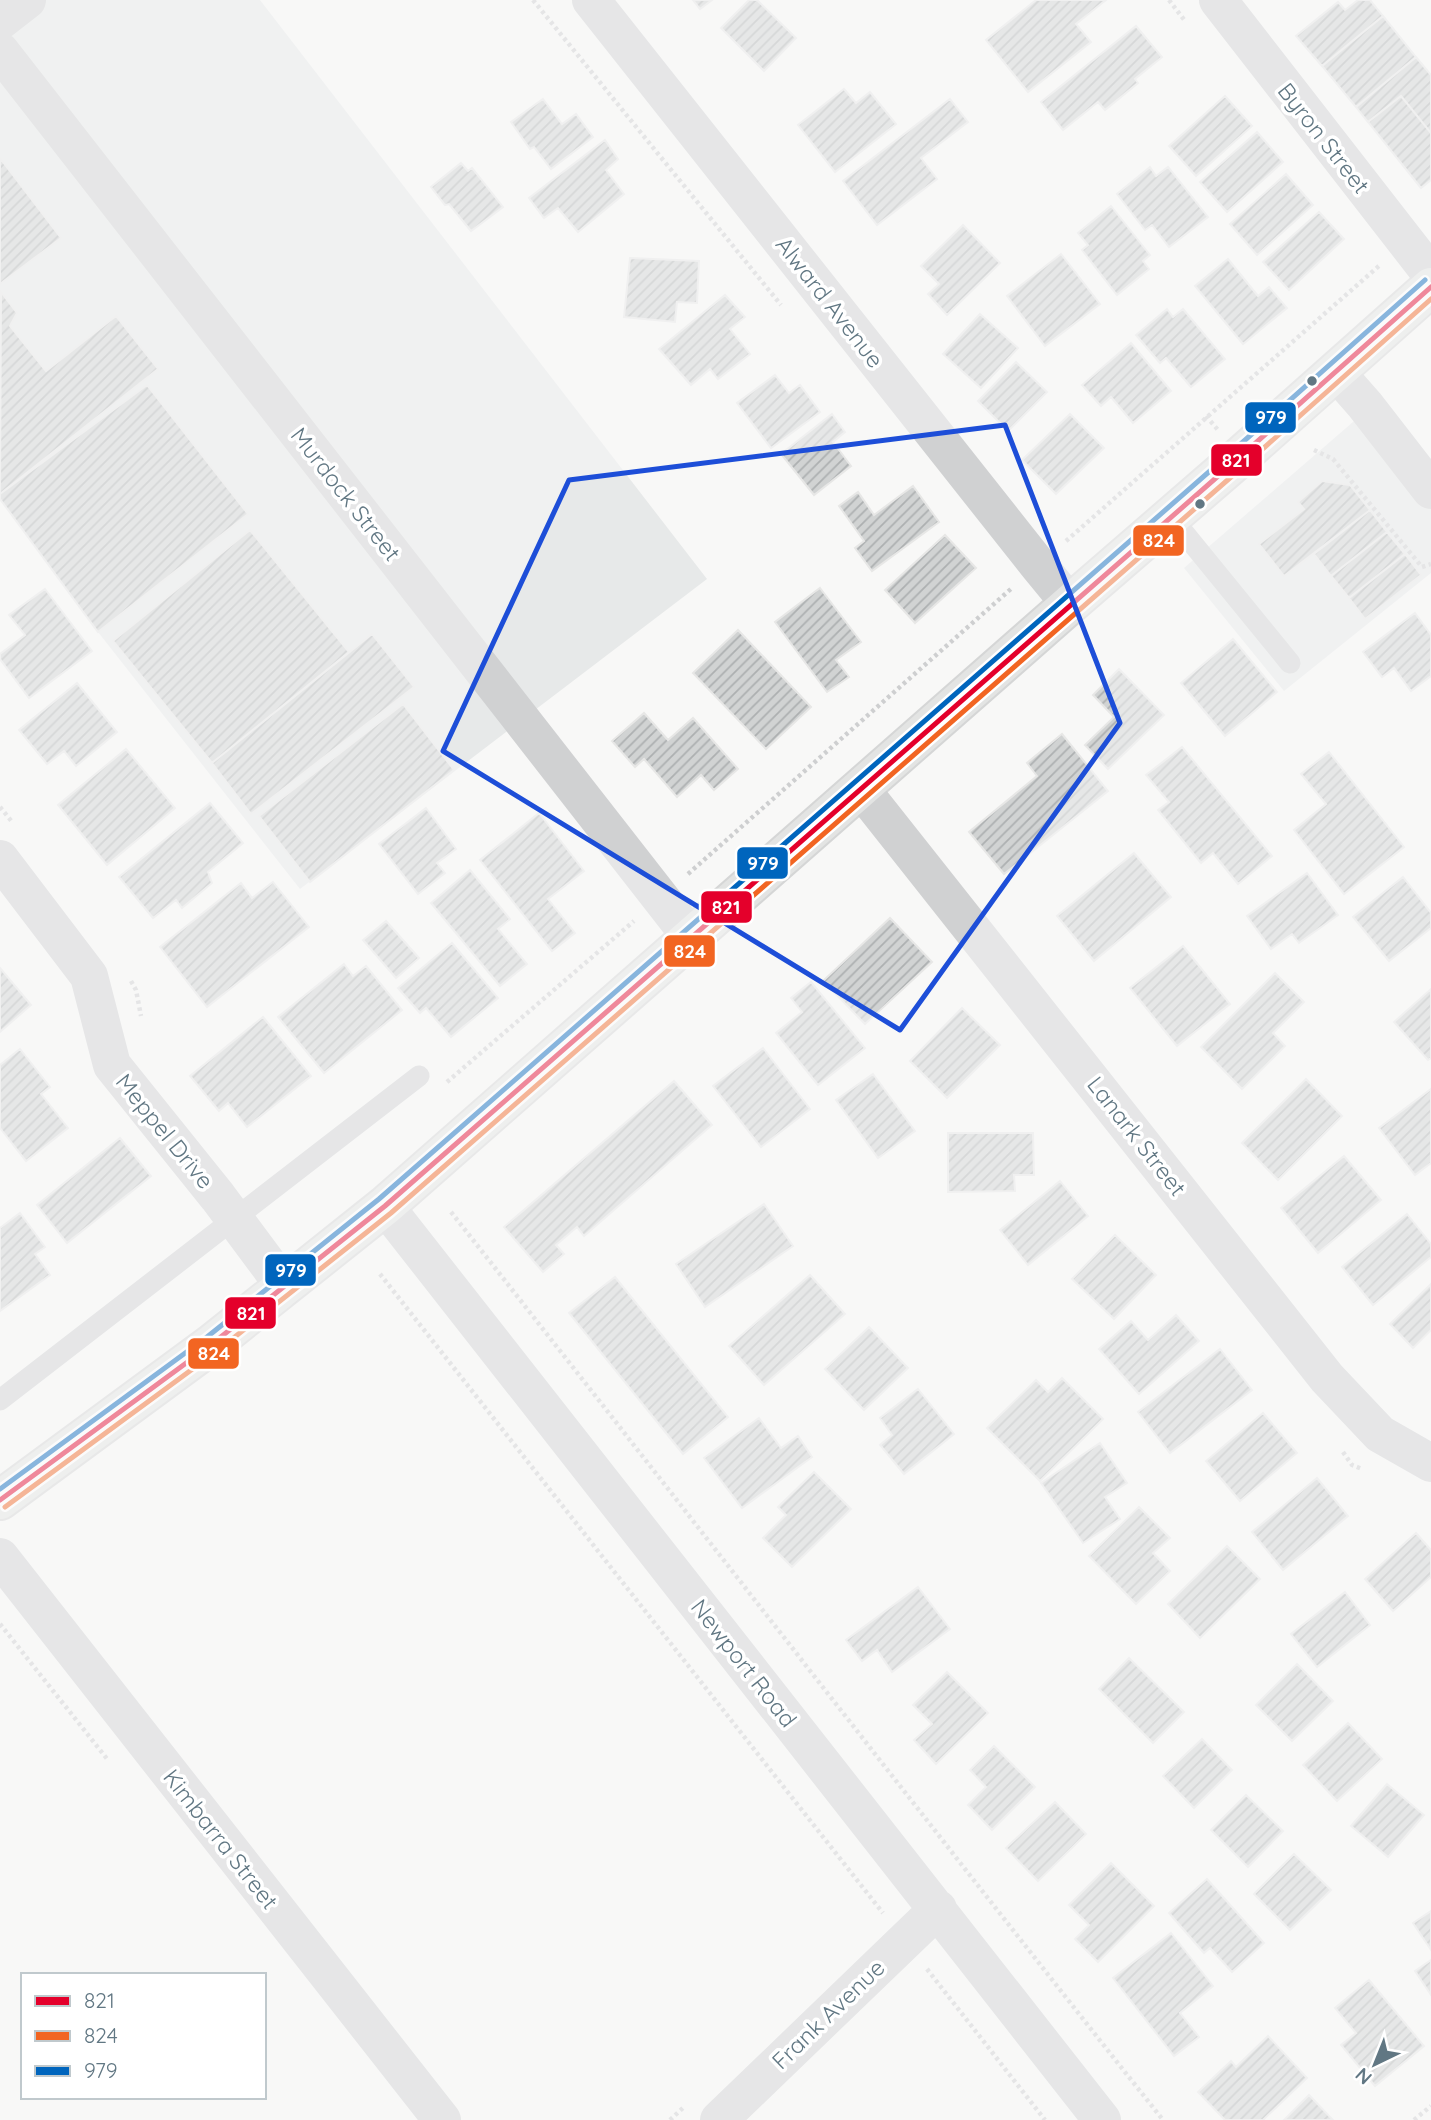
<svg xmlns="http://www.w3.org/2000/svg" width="1431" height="2120" font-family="Quicksand,sans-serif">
<defs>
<pattern id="building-hatch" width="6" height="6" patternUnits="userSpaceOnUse" patternTransform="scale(1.75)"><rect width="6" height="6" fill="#d1d3d3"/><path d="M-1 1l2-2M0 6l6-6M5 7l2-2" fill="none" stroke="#adb0b1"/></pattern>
</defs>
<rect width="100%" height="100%" fill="#f8f8f7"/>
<path fill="#e7e9e9" d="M0 0H260L707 579 300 889 98 632 0 499Z
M1368 409 1431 490V573L1284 691 1184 568Z"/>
<path fill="url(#building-hatch)" stroke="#e7e7e6" stroke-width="2" d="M693 0H712L700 9Z
M749 0H757L796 38 764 71 721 28Z
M1036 0H1106L1076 24 1091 42 1028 92 986 40Z
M1358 0H1370L1383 16 1322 66 1296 36 1338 2 1345 10Z
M1383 16 1416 57 1356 107 1322 66Z
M1136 26 1162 57 1135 79 1138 83 1105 110 1098 102 1063 130 1041 102Z
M1416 57 1431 75V133L1401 96 1368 122 1356 107Z
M844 89 856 103 870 92 896 124 835 172 798 125Z
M1225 96 1252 126 1196 176 1169 146Z
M1401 96 1431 133V180L1421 188 1368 122Z
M543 99 562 124 576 114 593 137 551 169 534 147 530 149 511 122Z
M950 99 968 122 921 158 937 179 877 225 843 181Z
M1257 132 1283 162 1227 212 1200 182Z
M605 140 618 159 606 170 624 194 578 232 558 208 544 218 529 198Z
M0 158 61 238 0 284Z
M461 163 468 171 472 168 503 207 471 231 449 204 445 205 431 187Z
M1150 167 1156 176 1168 167 1208 217 1169 247 1152 225 1145 230 1117 194Z
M1286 174 1313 205 1257 255 1230 224Z
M1111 206 1150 255 1143 261 1149 269 1117 295 1082 250 1088 245 1078 233Z
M1319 212 1344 239 1289 290 1263 262Z
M963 225 1000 263 947 315 928 294 939 284 921 266Z
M1061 254 1100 304 1045 346 1007 296Z
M630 258 699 261 697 303 677 302 675 322 624 317Z
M1228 259 1258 296 1269 287 1287 308 1243 344 1195 286Z
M1 292 17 313 10 326 46 371 116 316 158 369 0 494Z
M725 295 745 317 730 329 750 354 718 379 710 369 691 385 659 349Z
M1167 309 1173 317 1183 309 1225 359 1191 387 1166 358 1160 363 1136 335Z
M980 314 1018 348 981 388 943 354Z
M1131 343 1171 391 1133 423 1111 397 1101 406 1082 385Z
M1016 362 1047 392 1008 431 978 401Z
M775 375 789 393 800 385 820 412 771 448 737 403Z
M147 385 248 514 98 632 0 499V494Z
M832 414 845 432 833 442 851 466 814 495 781 454Z
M1070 414 1104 448 1056 494 1022 460Z
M1322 481 1350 485 1370 510 1284 576 1259 544 1304 509 1298 502Z
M913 486 939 522 872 571 855 548 864 541 839 506 858 492 874 515Z
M1370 510 1387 532 1331 576 1314 554Z
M250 530 349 652 212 763 113 641Z
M1387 532 1405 554 1349 598 1331 576Z
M945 535 976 568 915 623 885 590Z
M1405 554 1421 575 1365 619 1349 598Z
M820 588 861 642 836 660 849 677 827 692 775 622Z
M45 589 92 651 29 698 0 659V654L25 635 9 615Z
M1415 613 1431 635V676L1411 691 1394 668 1382 677 1363 652Z
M738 630 811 707 766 749 693 673Z
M372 634 414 687 251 814 212 763Z
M1233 639 1277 692 1225 736 1181 683Z
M1119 669 1164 715 1108 769 1085 745 1114 717 1093 695Z
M77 683 117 732 76 766 64 751 47 764 19 730Z
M403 704 454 770 310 882 259 816Z
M644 713 668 740 693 718 738 769 714 790 701 775 677 797 644 759 635 767 612 741Z
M1062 734 1108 791 1004 874 969 832 1037 776 1027 763Z
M1182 747 1272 856 1238 884 1213 853 1201 863 1158 810 1169 802 1146 775Z
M126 749 175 808 107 865 58 805Z
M1329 752 1404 847 1344 894 1294 830 1326 804 1301 774Z
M210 803 243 843 208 872 212 883 182 908 176 900 153 918 119 877Z
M426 808 456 849 437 863 445 873 418 894 379 844Z
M539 813 584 871 548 899 575 933 552 951 480 860Z
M1134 853 1171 897 1094 961 1057 916Z
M470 870 510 919 498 929 527 964 500 986 431 903Z
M1307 873 1338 915 1299 943 1292 934 1271 949 1247 916Z
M1403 877 1431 913V928L1389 961 1353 917Z
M273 882 309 927 207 1007 160 947 241 883 252 898Z
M890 918 932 962 865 1024 823 981Z
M386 921 419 958 396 978 363 940Z
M452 943 498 998 451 1037 426 1008 420 1013 398 988Z
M1183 946 1230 1004 1177 1046 1130 988Z
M344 964 353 976 366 966 402 1010 324 1073 278 1017Z
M0 968 31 1005 0 1032Z
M1275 973 1304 1002 1273 1033 1285 1046 1242 1089 1201 1047Z
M811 982 865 1048 818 1085 776 1033 802 1012 791 998Z
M1431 989V1058L1428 1060 1394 1022Z
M962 1008 1000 1045 947 1098 910 1061Z
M263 1017 311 1076 247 1127 228 1103 219 1111 190 1076Z
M763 1048 810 1109 761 1147 713 1086Z
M20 1049 50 1087 41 1094 68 1128 26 1161 0 1128V1065Z
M873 1074 915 1131 878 1158 836 1100Z
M1306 1079 1342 1116 1278 1180 1242 1143Z
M674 1081 712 1125 584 1236 577 1227 556 1245 564 1254 543 1272 504 1227Z
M1431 1089V1163L1415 1175 1379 1128Z
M948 1133H1033L1034 1175H1014L1015 1191 948 1192Z
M120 1138 151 1176 67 1243 37 1205Z
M1344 1156 1381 1200 1318 1253 1281 1208Z
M1060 1181 1088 1216 1028 1265 1000 1230Z
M764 1204 793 1246 705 1307 676 1264Z
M20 1213 45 1247 35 1254 50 1275 0 1311V1228Z
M1407 1214 1431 1244V1257L1373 1305 1342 1267Z
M1115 1235 1156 1275 1114 1319 1072 1279Z
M810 1275 845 1314 764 1385 729 1346Z
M615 1277 728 1417 683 1454 569 1313Z
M1431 1284V1330L1413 1348 1390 1324Z
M1176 1315 1199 1341 1139 1394 1099 1349 1131 1321 1148 1340Z
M869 1327 908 1368 864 1410 825 1369Z
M1220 1349 1252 1390 1170 1453 1138 1412Z
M1062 1378 1103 1419 1040 1481 987 1428 1036 1380 1048 1392Z
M918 1389 954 1434 904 1474 880 1445 892 1435 880 1418Z
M1263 1413 1297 1453 1240 1501 1206 1461Z
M759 1418 781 1448 798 1436 812 1457 742 1508 704 1458Z
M1100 1443 1127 1483 1105 1497 1120 1519 1083 1543 1041 1483Z
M814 1472 851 1509 792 1567 763 1538 786 1515 778 1507Z
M1317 1478 1348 1516 1283 1570 1252 1532Z
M1139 1507 1170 1538 1153 1553 1170 1571 1136 1604 1089 1556Z
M1416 1533 1431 1550V1577L1393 1611 1365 1579Z
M1227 1546 1260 1579 1200 1638 1168 1604Z
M918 1587 950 1629 892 1672 877 1650 862 1661 846 1640Z
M1345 1592 1370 1625 1317 1667 1291 1634Z
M1129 1658 1184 1712 1153 1743 1099 1689Z
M1297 1664 1333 1701 1292 1741 1256 1705Z
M947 1672 988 1713 936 1764 914 1740 932 1724 913 1705Z
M1348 1723 1382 1759 1337 1801 1303 1765Z
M1202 1739 1232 1770 1194 1808 1163 1776Z
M994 1746 1035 1787 992 1830 968 1805 986 1787 970 1770Z
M1387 1784 1424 1815 1388 1857 1351 1826Z
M1246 1795 1283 1831 1248 1867 1211 1830Z
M1055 1802 1086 1834 1038 1881 1006 1848Z
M1294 1854 1331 1890 1290 1930 1254 1894Z
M1111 1863 1154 1906 1098 1962 1075 1939 1089 1925 1069 1905Z
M1207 1879 1264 1943 1232 1972 1210 1948 1204 1953 1169 1913Z
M1431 1911V1950L1413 1923Z
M1171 1933 1213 1986 1180 2013 1199 2037 1174 2056 1113 1978Z
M1431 1960V1995L1415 1971Z
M1369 1980 1424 2046 1375 2086 1341 2045 1356 2033 1335 2008Z
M1268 2036 1307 2078 1263 2120H1225L1198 2092 1231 2061 1236 2067Z
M1309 2095 1333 2120H1284Z"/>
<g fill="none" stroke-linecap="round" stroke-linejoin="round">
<defs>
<path id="primary" d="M0 1500 212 1344 385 1206 1070 604 1241 456 1431 287"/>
</defs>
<use href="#primary" stroke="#d5d6d6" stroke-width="42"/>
<path stroke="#cecfd0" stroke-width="4.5" stroke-dasharray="3.5 3.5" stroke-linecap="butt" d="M533 0 781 305
M1169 0 1185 21
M1206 416 1218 430
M1314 450 1333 459 1422 567 1431 564
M1066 541 1380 265
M0 807 13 823
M688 874 1012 588
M131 981 136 990 141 1016
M447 1082 634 921
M451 1212C689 1514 924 1819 1163 2120
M380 1274 883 1913
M1343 1452 1352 1465 1362 1469
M0 1624 108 1760
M927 1969 1045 2120
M670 2120 685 2106
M1414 2120 1431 2106"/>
<path stroke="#d0d1d2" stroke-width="21" d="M1171 517 1290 663
M0 1400 419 1076"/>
<path stroke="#d0d1d2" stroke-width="38" d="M591 0 1038 565 1070 604
M1218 0 1431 274
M0 21 27 0
M0 51 691 937
M1336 372 1365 405 1431 490
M861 789 1327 1378 1380 1434 1431 1463
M0 859 89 976 112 1065 218 1197 285 1287
M385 1206 1102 2120
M0 1557 442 2120
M719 2120 938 1909"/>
<use href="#primary" stroke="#e3e4e3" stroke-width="38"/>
<defs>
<path id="bus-1" d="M0 1500 212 1344 385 1206 1241 456 1431 287"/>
<path id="bus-2" d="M5 1507 217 1351 391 1213 1247 463 1431 299"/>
<path id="bus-3" d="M0 1489 207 1337 379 1199 1235 449 1425 280"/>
</defs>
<use href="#bus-1" stroke="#fff" stroke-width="10"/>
<use href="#bus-2" stroke="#fff" stroke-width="10"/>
<use href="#bus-3" stroke="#fff" stroke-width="10"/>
<use href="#bus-1" stroke="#e4002b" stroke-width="5"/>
<use href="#bus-2" stroke="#f26522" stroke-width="5"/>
<use href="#bus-3" stroke="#0065bd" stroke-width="5"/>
</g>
<path d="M0 0H1431V2120H0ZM1005 425 1120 723 900 1030 443 751 569 480Z" fill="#f8f8f7" fill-opacity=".55" fill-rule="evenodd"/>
<path fill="none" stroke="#1d4ed8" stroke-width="5" stroke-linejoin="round" d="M1005 425 1120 723 900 1030 443 751 569 480Z"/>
<g fill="#617783" stroke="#fff" stroke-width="2.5">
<circle cx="1312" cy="381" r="6"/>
<circle cx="1200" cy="504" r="6"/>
</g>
<g text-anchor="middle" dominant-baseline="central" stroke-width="7" stroke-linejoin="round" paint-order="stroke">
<g font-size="23" fill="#617783" stroke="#fff">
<text transform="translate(1324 138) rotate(52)">Byron Street</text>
<text transform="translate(830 302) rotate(52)">Alward Avenue</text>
<text transform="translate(346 494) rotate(52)">Murdock Street</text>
<text transform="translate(165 1131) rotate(51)">Meppel Drive</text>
<text transform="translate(1137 1136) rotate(52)">Lanark Street</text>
<text transform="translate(744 1663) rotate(52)">Newport Road</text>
<text transform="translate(221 1839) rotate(52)">Kimbarra Street</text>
<text transform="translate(828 2014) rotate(-44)">Frank Avenue</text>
</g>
</g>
<g stroke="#fff" stroke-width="2.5">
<rect x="1244" y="401" width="53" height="33" rx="7" fill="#0065bd"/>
<rect x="1210" y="443" width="53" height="34" rx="7" fill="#e4002b"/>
<rect x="1132" y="524" width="53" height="33" rx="7" fill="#f26522"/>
<rect x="736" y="846" width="53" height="34" rx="7" fill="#0065bd"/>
<rect x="700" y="890" width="53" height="34" rx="7" fill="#e4002b"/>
<rect x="663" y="934" width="53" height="34" rx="7" fill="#f26522"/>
<rect x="264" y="1253" width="53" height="34" rx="7" fill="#0065bd"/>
<rect x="224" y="1296" width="53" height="34" rx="7" fill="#e4002b"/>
<rect x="187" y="1337" width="53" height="33" rx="7" fill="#f26522"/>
</g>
<g font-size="19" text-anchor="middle" font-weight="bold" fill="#fff">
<text x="1271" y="424">979</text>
<text x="1236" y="467">821</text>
<text x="1159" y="547">824</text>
<text x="763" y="870">979</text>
<text x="726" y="914">821</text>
<text x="690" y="958">824</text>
<text x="291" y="1277">979</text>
<text x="251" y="1320">821</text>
<text x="214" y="1360">824</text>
</g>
<rect x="21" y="1973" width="245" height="126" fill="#ffffff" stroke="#c0c9cd" stroke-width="2"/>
<rect x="35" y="1996" width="35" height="10" fill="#e4002b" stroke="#c0c9cd" stroke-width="2"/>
<text x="84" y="2008" font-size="21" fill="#617783">821</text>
<rect x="35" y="2031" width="35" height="10" fill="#f26522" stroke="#c0c9cd" stroke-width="2"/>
<text x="84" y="2043" font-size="21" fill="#617783">824</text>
<rect x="35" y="2066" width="35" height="10" fill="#0065bd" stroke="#c0c9cd" stroke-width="2"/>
<text x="84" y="2078" font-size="21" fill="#617783">979</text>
<g transform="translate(1375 2064) rotate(223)" stroke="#ffffff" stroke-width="5" paint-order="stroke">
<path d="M0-5L12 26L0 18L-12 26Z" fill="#617783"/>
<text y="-10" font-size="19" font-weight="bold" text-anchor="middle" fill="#617783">N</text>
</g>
</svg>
